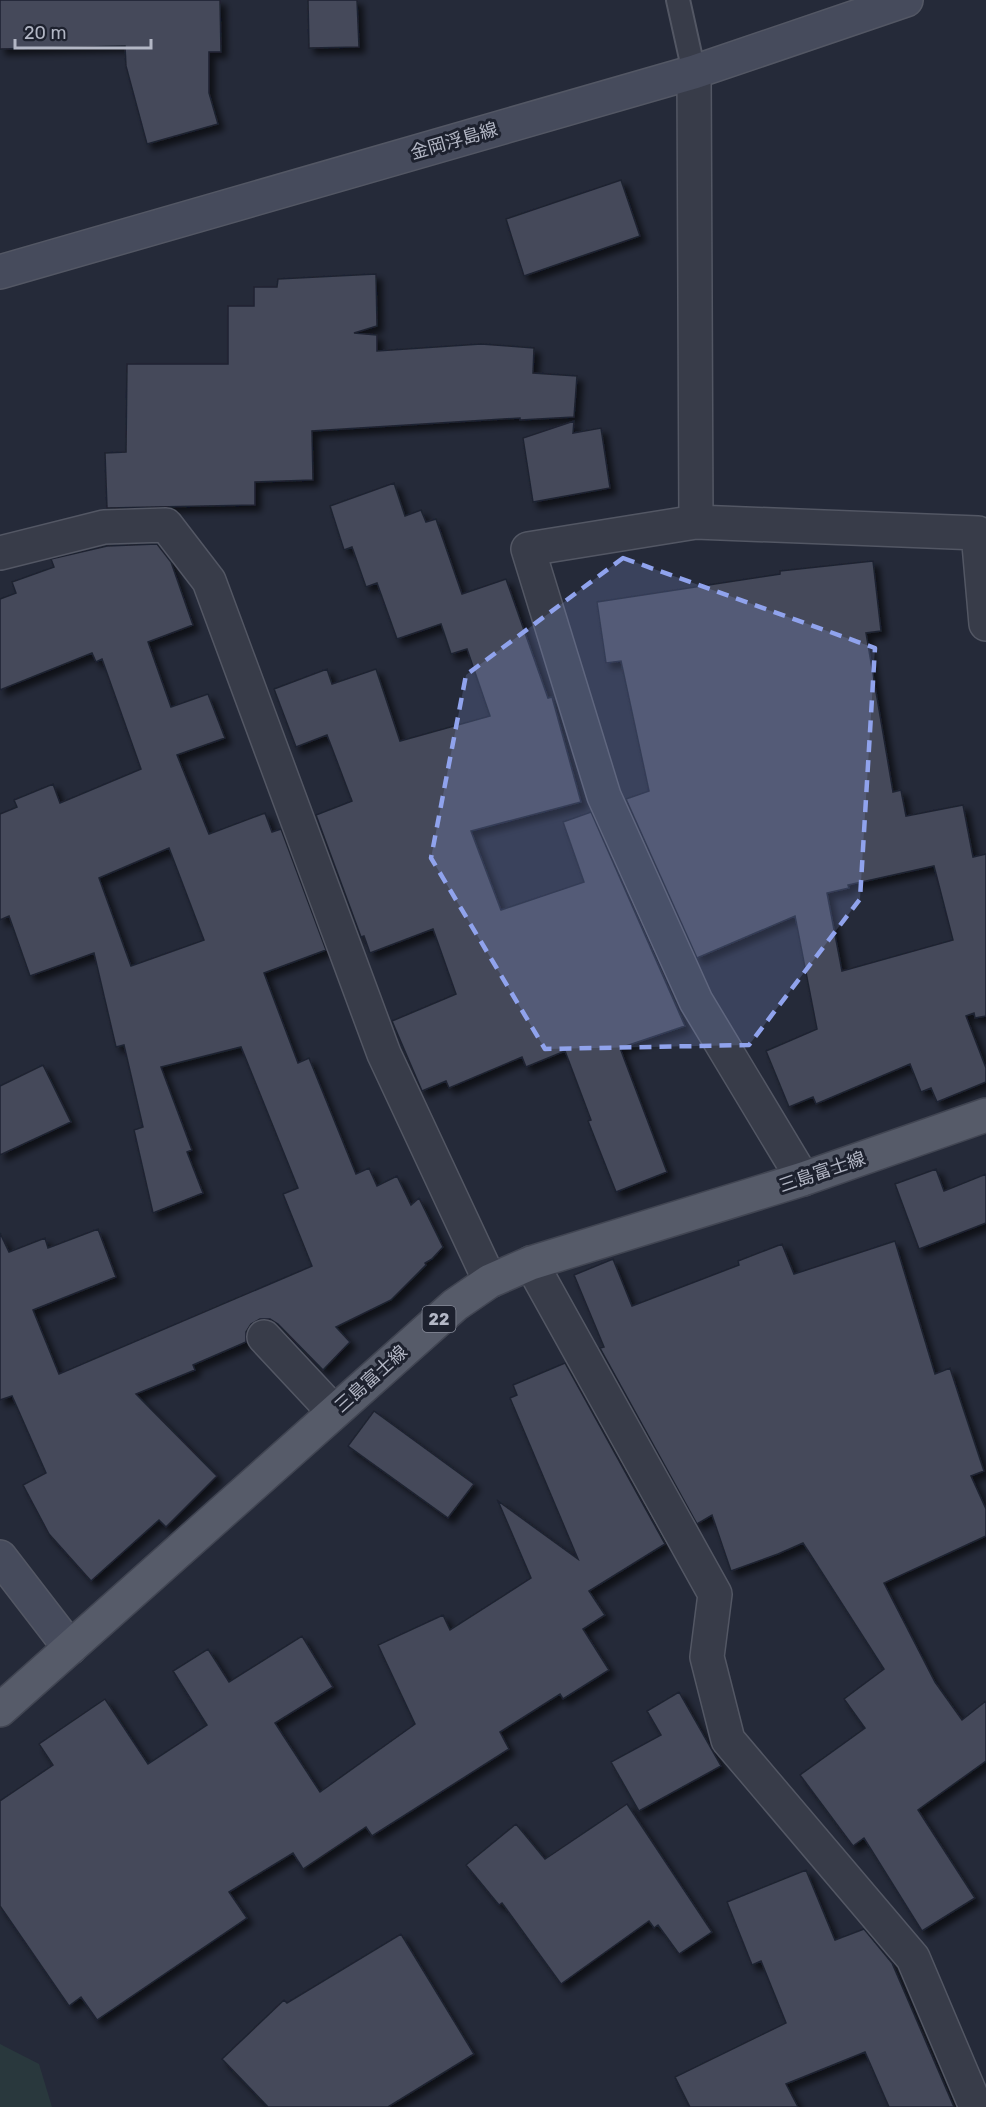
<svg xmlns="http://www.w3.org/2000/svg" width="986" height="2107" font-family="Rubik,'Noto Sans JP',sans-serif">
<defs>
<filter id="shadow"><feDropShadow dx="5.5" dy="5.5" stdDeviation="3" flood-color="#0009"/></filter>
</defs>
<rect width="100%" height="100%" fill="#252a39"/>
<path fill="#29383d" d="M0 2044 39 2064 52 2107H0Z"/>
<path fill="#44495a" stroke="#1f2330" stroke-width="1.5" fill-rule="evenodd" filter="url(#shadow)" d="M0 0H220L221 52H209V93L218 124 147 144 126 66 125 46 0 49Z
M308 0H357L359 47 309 48Z
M621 180 640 236 524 276 506 219Z
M376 274 377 326 354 333 377 335V351L481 344 534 348 533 373 577 376 574 417 520 420V418L312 431 313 480 255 482V505L107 508 105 453 126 452 127 364H228V306H254V287H277L278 279Z
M574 421 573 433 601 428 610 488 533 502 523 438Z
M394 483 405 516 421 510 426 522 436 519 462 594 506 579 548 698 552 697 581 802 471 831 501 910 584 882 563 822 591 812 685 1026 620 1048 667 1172 616 1192 588 1121 591 1120 565 1051 526 1067 522 1057 449 1088 446 1081 422 1091 392 1021 456 994 433 929 370 953 364 936 361 937 316 815 352 801 327 735 296 747 274 689 327 669 332 684 376 669 400 741 490 716 467 649 451 654 441 624 397 639 377 583 366 587 352 547 344 550 330 506Z
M157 544 171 562 193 625 148 642 171 707 208 694 225 738 177 755 209 834 265 813 272 832 281 829 326 950 264 973 298 1063 309 1058 356 1174 369 1168 377 1186 397 1176 411 1205 419 1198 443 1247 432 1259 425 1263 426 1265 391 1300 336 1327 350 1342 323 1370 278 1324 270 1319H260L251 1324 246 1332V1342L193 1365 195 1370 136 1394 217 1476 166 1527 159 1520 91 1581 49 1534 23 1485 46 1473 12 1396 0 1400V1233L9 1252 45 1238 48 1248 98 1229 116 1277 33 1310 59 1374 312 1266 283 1194 298 1188 241 1047 161 1067 192 1150 187 1152 203 1193 153 1213 134 1130 143 1127 124 1045 116 1047 94 953 30 976 9 916 0 920V814L17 807 14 800 53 784 60 803 141 769 102 659 96 662 92 653 0 690V599L16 593 12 582 54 567 51 559 107 546ZM169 848 204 940 131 966 99 878Z
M873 561 881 631 866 633 893 792 901 790 906 816 963 805 973 857 986 854V1016L975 1018 974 1013 966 1016 986 1068V1082L937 1102 931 1088 921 1092 910 1064 816 1104 813 1097 789 1107 766 1051 817 1029 795 916 697 958 626 799 649 791 621 661 606 663 597 602 780 574V571ZM934 866 953 940 842 971 827 893 849 888 848 885Z
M43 1065 71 1122 0 1155V1086Z
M936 1169 944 1191 986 1174V1223L919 1249 895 1184Z
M895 1241 935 1374 950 1368 963 1408 984 1471 971 1476 986 1509V1536L884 1583 935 1682 962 1720 986 1701V1761L918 1810 975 1898 922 1931 864 1838 853 1846 800 1775 865 1728 844 1699 884 1669 803 1543 778 1554 731 1571 712 1515 697 1524 600 1348 604 1347 574 1275 613 1259 632 1306 739 1265 738 1261 782 1244 794 1274Z
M565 1363 665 1544 589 1591 605 1615 583 1629 609 1670 563 1699 560 1694 500 1732 509 1749 372 1836 366 1827 303 1869 293 1853 229 1892 247 1918 97 2020 81 1997 69 2006 0 1906V1801L53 1765 39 1744 105 1699 148 1764 207 1725 173 1671 208 1649 229 1682 302 1636 333 1687 275 1723 320 1792 415 1724 378 1645 443 1615 450 1630 531 1578 498 1501 578 1559 510 1398 517 1395 513 1385Z
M374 1411 474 1484 448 1518 348 1446Z
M679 1692 721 1766 639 1811 611 1762 661 1735 647 1711Z
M627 1804 712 1932 679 1954 658 1925 654 1928 649 1921 561 1984 502 1903 499 1905 466 1865 516 1824 545 1859Z
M806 1870 835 1940 864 1929 892 1963 954 2107H889L865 2052 786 2084 798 2107H690L675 2077 786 2023 761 1961 752 1965 727 1902Z
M401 1934 474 2054 388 2107H268L222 2059 284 2000 287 2003Z"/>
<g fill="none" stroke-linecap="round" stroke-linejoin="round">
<defs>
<path id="lane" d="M678 0 694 72"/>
<path id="street" d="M694 72 696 522 528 549 604 796 696 1001 803 1179
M696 522 978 533 986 624
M0 553 104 527 166 525 209 581 384 1054 490 1281
M531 1263 715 1594 707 1657 728 1740 913 1958 976 2107
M264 1337 334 1412"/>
<path id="secondary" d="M0 272 694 72 906 0
M0 1557 70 1648"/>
<path id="primary" d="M0 1710 455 1305 490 1281 531 1263 803 1179 986 1115"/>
</defs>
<use href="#lane" stroke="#535764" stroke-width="26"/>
<use href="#street" stroke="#535764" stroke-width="36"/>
<use href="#secondary" stroke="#535764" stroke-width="36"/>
<use href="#primary" stroke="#414552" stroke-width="36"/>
<use href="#lane" stroke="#383c49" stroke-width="22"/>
<use href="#street" stroke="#383c49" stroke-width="33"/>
<use href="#secondary" stroke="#464b5c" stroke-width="33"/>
<use href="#primary" stroke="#565b69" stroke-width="33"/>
</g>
<path fill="#90a3ed" fill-opacity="0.2" stroke="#90a3ed" stroke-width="4.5" stroke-dasharray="12 8" stroke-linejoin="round" d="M623 558 875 648 860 899 749 1045 545 1049 431 858 466 675Z"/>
<g text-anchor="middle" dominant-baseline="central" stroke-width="6" stroke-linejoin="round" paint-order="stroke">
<rect fill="#1d212e" stroke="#868a98" stroke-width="1.5" x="422.5" y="1306" width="33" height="26" rx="4.5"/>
<g font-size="16" font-weight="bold" fill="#b3b7c5">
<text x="439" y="1319">22</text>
</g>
<g font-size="18" fill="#b3b7c5" stroke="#1d212e">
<text transform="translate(454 141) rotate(-16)">金岡浮島線</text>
<text transform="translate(822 1172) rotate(-19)">三島富士線</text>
<text transform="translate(371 1379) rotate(-42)">三島富士線</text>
</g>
</g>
<path d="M15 39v9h136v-9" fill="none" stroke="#b3b7c5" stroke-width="3"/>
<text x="24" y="39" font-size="18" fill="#b3b7c5" stroke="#1d212e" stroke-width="4.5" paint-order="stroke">20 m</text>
</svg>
